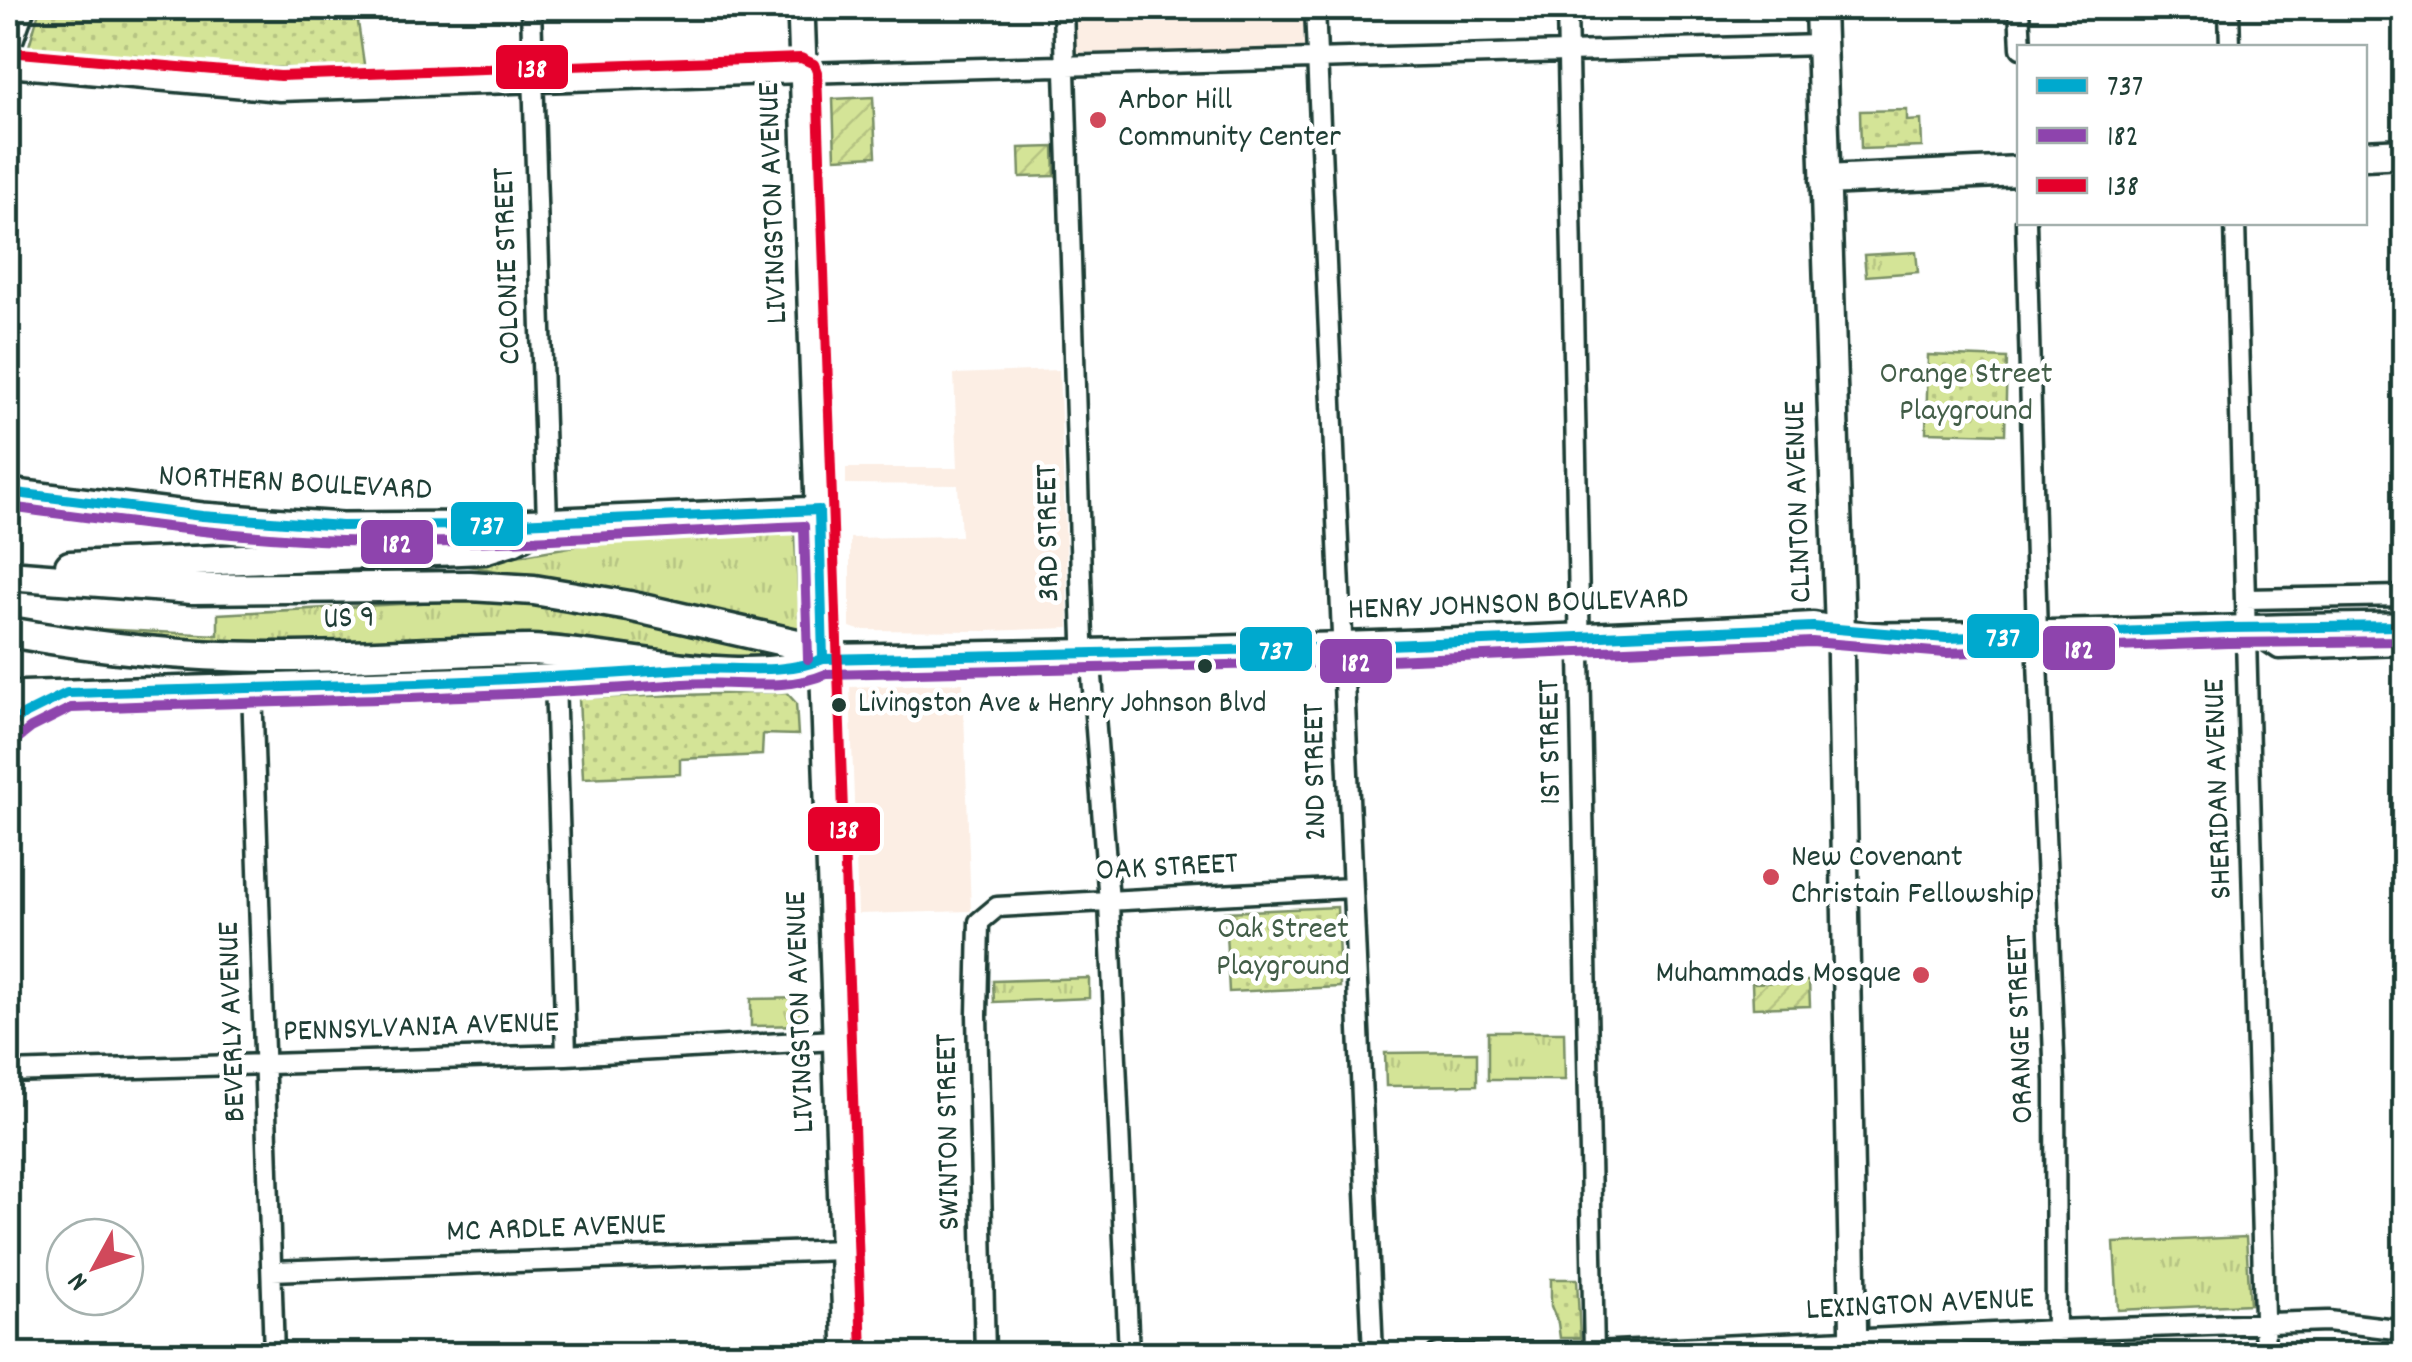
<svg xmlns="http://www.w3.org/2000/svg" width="2412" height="1362" font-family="Dekko,sans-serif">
<defs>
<pattern id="grass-tufts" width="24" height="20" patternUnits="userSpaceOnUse" patternTransform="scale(2.5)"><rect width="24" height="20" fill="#d4e497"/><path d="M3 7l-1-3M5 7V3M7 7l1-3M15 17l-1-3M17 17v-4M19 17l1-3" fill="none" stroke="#b6c483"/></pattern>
<pattern id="park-dots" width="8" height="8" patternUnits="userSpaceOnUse" patternTransform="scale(2.5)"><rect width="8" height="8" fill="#d4e497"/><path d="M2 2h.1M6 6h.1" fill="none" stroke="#b6c483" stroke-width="1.8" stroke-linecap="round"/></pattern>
<pattern id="garden-furrows" width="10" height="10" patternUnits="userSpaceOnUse" patternTransform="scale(2.5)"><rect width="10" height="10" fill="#d4e497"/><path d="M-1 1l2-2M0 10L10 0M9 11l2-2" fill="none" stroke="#b6c483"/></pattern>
</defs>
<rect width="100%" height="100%" fill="#fff"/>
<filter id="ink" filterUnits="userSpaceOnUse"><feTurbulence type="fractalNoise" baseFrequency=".01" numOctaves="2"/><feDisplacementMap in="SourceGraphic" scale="20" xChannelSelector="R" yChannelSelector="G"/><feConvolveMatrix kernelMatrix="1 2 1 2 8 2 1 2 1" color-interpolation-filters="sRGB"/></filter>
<g filter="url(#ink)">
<path fill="#fceee4" d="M1073 8H1303L1304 48 1074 53Z
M1059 370 1069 628 987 631 859 630 850 627V538L961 536 958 485 846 484V468H958L954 374Z
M963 683 971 911 858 914 850 687Z"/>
<path fill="url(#grass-tufts)" stroke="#7a9066" stroke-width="2.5" d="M1916 252 1918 272 1866 276 1864 255Z
M794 527 801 634 604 589 468 566V559L524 555 655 532Z
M491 599C593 607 693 634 793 656L792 661 731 659 549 634 239 647 161 642 57 627 218 635V614Z
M1089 978V998L994 1002 993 981Z
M807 998V1025L751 1026V999Z
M1488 1032H1564L1565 1080H1488Z
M1477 1052V1085L1386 1086 1385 1053Z
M2246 1237 2250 1304 2118 1310 2114 1243Z"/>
<path fill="url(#park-dots)" stroke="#7a9066" stroke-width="2.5" d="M40 8H356L365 71 139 62 29 46Z
M1907 110V121L1921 120 1922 147 1861 149 1860 111Z
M1928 355 2007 358 2005 434 1926 432Z
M786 692 796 703 798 735 763 734 762 755 680 759V774L583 778 579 698Z
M1337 907 1340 987 1229 992 1225 912Z
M1551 1279H1577L1580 1338H1560L1558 1323 1551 1306Z"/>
<path fill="url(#garden-furrows)" stroke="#7a9066" stroke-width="2.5" d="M873 97 876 156 835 158 833 99Z
M1054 147 1055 176 1020 177 1019 148Z
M1809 981 1810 1006 1753 1008 1752 983Z"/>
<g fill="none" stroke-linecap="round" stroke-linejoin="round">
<defs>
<path id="street" d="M531 8 547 522
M1063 8 1083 639 1092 676 1109 902 1129 1354
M1315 8C1333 457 1351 906 1373 1354
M1567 8 1594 1354
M2019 8 2021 48
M2229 8 2230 48
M8 67 280 91 802 73 1821 45
M2026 222 2037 636 2055 1082 2056 1354
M2235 222 2265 1354
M2246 599 2404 596
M2246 627 2279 649 2404 645
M555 678 566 1055
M252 687 274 1354
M8 1072 566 1055 835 1040
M272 1271 842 1250
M985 1354 977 1015 979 922 997 907 1350 888
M1437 1354 1594 1352 2056 1330 2328 1321 2404 1330"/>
<path id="secondary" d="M801 8 847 1354
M8 44 21 8
M8 492 202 516 342 526 471 525 819 510
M8 695 574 677 652 671
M8 727 59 697
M1854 1354 1840 632 1866 636C2046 636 2225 627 2404 626"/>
<path id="primary" d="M2364 155 2404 153
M1825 180 2020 171
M70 566 484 549 513 540 547 522
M8 575 192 589 470 586 534 590 629 606 797 644 823 659
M8 632C93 647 180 657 268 657 355 658 442 651 529 650 617 652 743 692 823 659 1153 654 1483 645 1813 627L1840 632 1820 8"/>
</defs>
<use href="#street" stroke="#1f3d34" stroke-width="25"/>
<use href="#secondary" stroke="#1f3d34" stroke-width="32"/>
<use href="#primary" stroke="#1f3d34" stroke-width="35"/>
<use href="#street" stroke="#fff" stroke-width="18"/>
<use href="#secondary" stroke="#fff" stroke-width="25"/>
<use href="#primary" stroke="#fff" stroke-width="28"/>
<defs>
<path id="bus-1" d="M8 492 202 516 342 526 471 525 819 510 823 659
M8 727 23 715 67 693C272 687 477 684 681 669 728 665 779 677 823 659L1318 648 1813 627 1946 638 2228 628 2404 626"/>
<path id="bus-2" d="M8 507C118 521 229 537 341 541 495 547 651 532 804 526L808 659
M17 739 31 728 71 708C275 701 480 699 684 684 732 680 782 693 826 674L1319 663 1812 642 1946 653 2228 643 2404 641"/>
<path id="bus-3" d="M9 52 280 76 801 58 814 64 817 72 862 1353"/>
</defs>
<use href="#bus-1" stroke="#fff" stroke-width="18"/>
<use href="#bus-2" stroke="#fff" stroke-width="18"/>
<use href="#bus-3" stroke="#fff" stroke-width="18"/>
<use href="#bus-1" stroke="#00a9ce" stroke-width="10"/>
<use href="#bus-2" stroke="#8e44ad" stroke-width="10"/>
<use href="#bus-3" stroke="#e4002b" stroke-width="10"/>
</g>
</g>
<g fill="#d1495b" stroke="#fff" stroke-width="4">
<circle cx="1098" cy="120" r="10"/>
<circle cx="1771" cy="877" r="10"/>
<circle cx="1921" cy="975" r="10"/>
</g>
<g fill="#1f3d34" stroke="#fff" stroke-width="4">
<circle cx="1205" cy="666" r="9"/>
<circle cx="839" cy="705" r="9"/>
</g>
<g text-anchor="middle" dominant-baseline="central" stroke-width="9" stroke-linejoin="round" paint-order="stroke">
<g font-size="30" fill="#1f3d34" stroke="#fff" text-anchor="start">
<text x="858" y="705">Livingston Ave &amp; Henry Johnson Blvd</text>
</g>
<g font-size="32" fill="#1f3d34" stroke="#fff" text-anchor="start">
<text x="1118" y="102">Arbor Hill<tspan x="1118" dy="37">Community Center</tspan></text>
<text x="1791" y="859">New Covenant<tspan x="1791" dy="37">Christain Fellowship</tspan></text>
<text x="1901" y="975" text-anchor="end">Muhammads Mosque</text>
</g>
<g font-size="32" fill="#1f3d34" stroke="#fff">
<text transform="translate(775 203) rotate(-92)">LIVINGSTON AVENUE</text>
<text transform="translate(509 266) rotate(-92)">COLONIE STREET</text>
<text transform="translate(295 485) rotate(3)">NORTHERN BOULEVARD</text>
<text transform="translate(1800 502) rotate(-92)">CLINTON AVENUE</text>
<text transform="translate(1050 533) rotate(-91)">3RD STREET</text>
<text transform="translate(1518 606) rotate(-2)">HENRY JOHNSON BOULEVARD</text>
<text transform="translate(349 620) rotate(-2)">US 9</text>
<text transform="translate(1552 742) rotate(-91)">1ST STREET</text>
<text transform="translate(1317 772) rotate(-91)">2ND STREET</text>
<text transform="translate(2220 789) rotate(-92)">SHERIDAN AVENUE</text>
<text transform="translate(1167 869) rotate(-3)">OAK STREET</text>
<text transform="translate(802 1012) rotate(-92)">LIVINGSTON AVENUE</text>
<text transform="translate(234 1022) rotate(-92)">BEVERLY AVENUE</text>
<text transform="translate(421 1029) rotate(-2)">PENNSYLVANIA AVENUE</text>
<text transform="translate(2022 1029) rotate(-92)">ORANGE STREET</text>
<text transform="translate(950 1132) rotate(-91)">SWINTON STREET</text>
<text transform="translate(556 1230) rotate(-2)">MC ARDLE AVENUE</text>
<text transform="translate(1920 1306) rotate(-3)">LEXINGTON AVENUE</text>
</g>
<g font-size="32" fill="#435e48" stroke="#fff">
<text x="1966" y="376">Orange Street<tspan x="1966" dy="37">Playground</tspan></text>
<text x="1283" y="931">Oak Street<tspan x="1283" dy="37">Playground</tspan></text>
</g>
</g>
<g stroke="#fff" stroke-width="4">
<rect x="494" y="43" width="76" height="48" rx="10" fill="#e4002b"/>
<rect x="449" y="500" width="76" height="48" rx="10" fill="#00a9ce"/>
<rect x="359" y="518" width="76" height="48" rx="10" fill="#8e44ad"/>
<rect x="1965" y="612" width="76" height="48" rx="10" fill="#00a9ce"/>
<rect x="2041" y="624" width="76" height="48" rx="10" fill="#8e44ad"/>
<rect x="1238" y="625" width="76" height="48" rx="10" fill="#00a9ce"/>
<rect x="1318" y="637" width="76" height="48" rx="10" fill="#8e44ad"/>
<rect x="806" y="805" width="76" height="48" rx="10" fill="#e4002b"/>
</g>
<g font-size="28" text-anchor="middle" font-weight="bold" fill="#fff">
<text x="532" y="77">138</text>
<text x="487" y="534">737</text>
<text x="397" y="552">182</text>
<text x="2003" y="646">737</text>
<text x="2079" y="658">182</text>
<text x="1276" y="659">737</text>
<text x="1356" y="671">182</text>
<text x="844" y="838">138</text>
</g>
<rect width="2412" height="1362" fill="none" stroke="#fff" stroke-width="40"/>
<rect x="20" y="20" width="2372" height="1322" fill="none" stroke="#1f3d34" stroke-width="4" filter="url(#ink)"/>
<rect x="2017" y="45" width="350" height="180" fill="#ffffff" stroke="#a5b1ae" stroke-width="2.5"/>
<rect x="2037" y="78" width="50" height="15" fill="#00a9ce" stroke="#a5b1ae" stroke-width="2.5"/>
<text x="2107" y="95" font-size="30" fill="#1f3d34">737</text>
<rect x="2037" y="128" width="50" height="15" fill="#8e44ad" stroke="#a5b1ae" stroke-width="2.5"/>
<text x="2107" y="145" font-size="30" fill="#1f3d34">182</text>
<rect x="2037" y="178" width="50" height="15" fill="#e4002b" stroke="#a5b1ae" stroke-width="2.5"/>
<text x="2107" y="195" font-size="30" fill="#1f3d34">138</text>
<g transform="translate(95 1267) rotate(230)"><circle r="48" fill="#ffffff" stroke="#a5b1ae" stroke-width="2.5"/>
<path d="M0-8L18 38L0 25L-18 38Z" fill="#d1495b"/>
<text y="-15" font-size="28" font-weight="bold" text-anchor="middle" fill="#1f3d34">N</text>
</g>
</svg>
